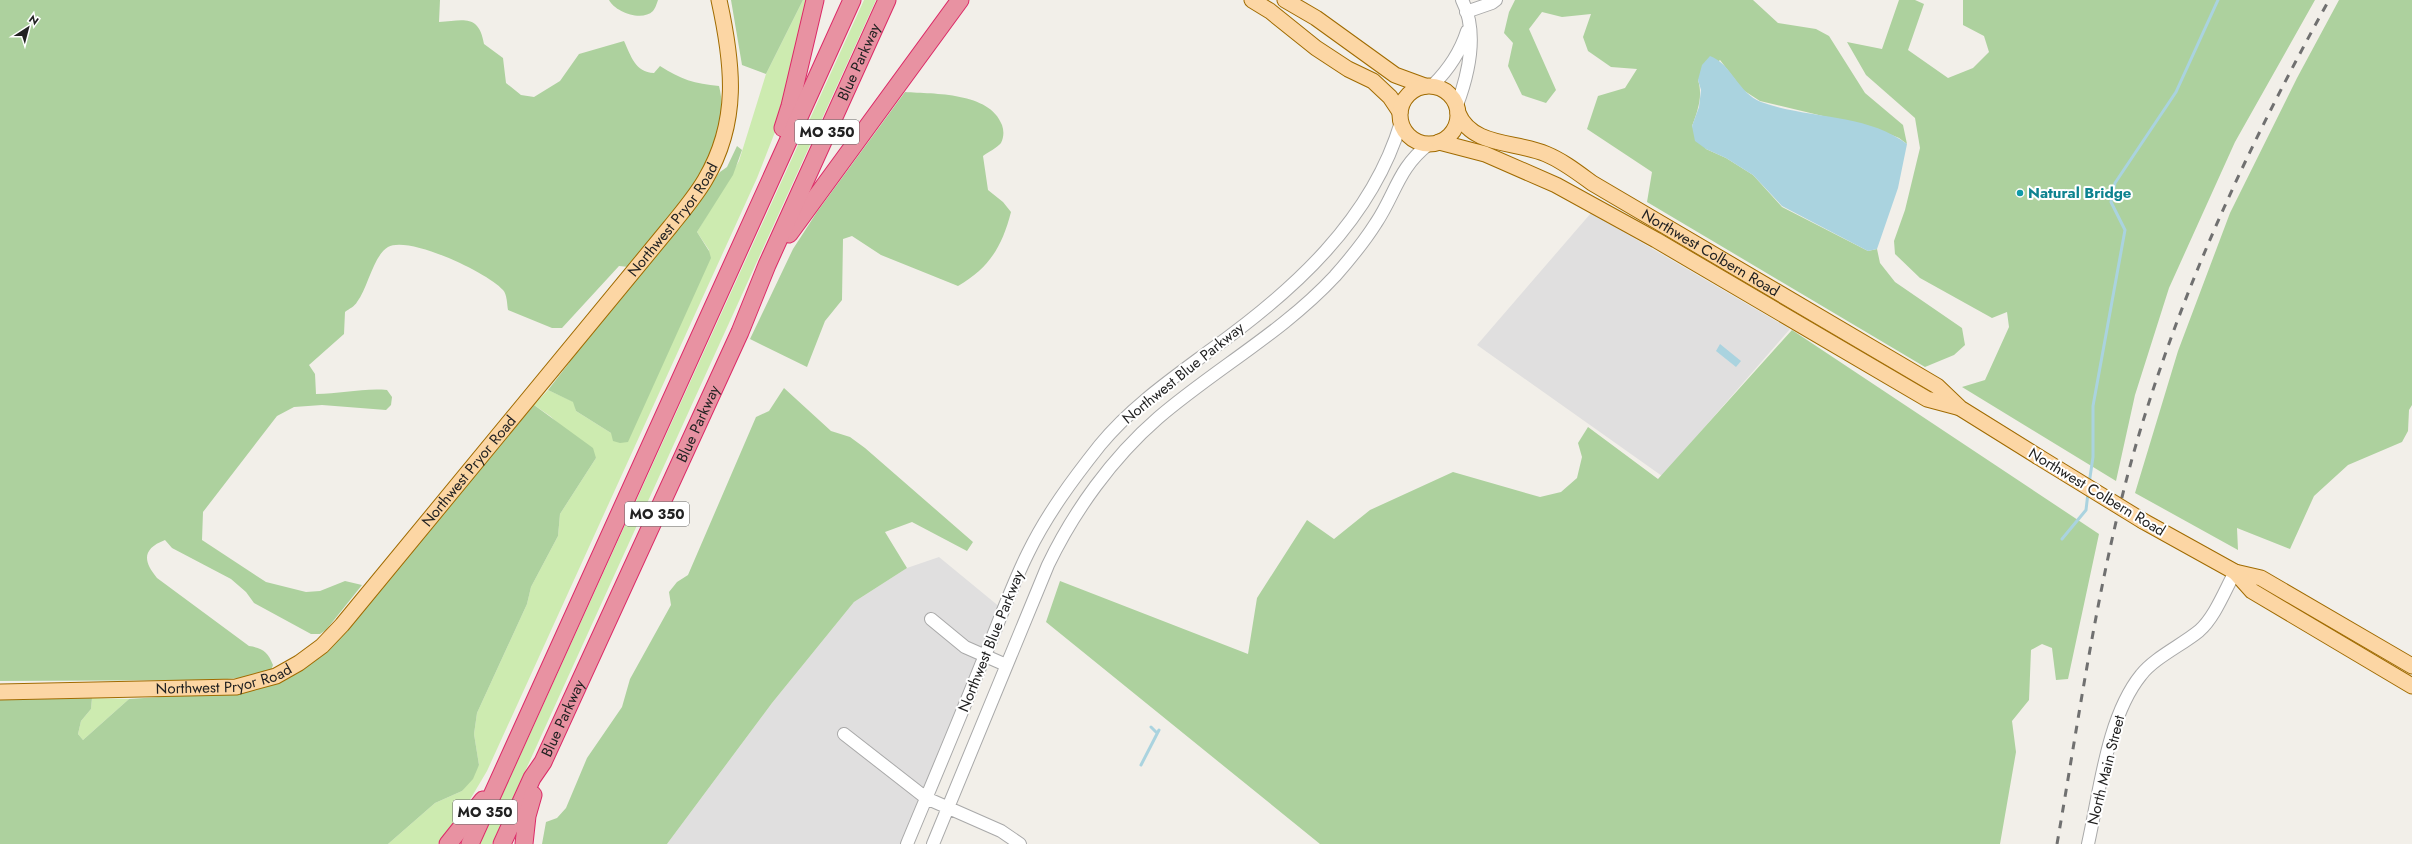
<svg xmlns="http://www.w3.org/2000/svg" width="2412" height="844" font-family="Jost,sans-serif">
<rect width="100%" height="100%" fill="#f2efe9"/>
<path fill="#e0dfdf" d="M1591 213 1790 329 1662 476 1477 345Z
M939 557 1001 608 900 844H667L772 703 854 602 907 568Z"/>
<path fill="#cdebb0" d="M803 0H808L777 127 757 178 487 771 465 808 438 844H388L435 803 462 791 479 765 474 734 477 713 527 604 531 587 558 536 560 514 596 458 550 416 534 405 548 390 574 402 576 411 611 433 709 250 697 232 739 161 766 74Z
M864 0H876L492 844H480Z
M92 698 129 699 83 740 78 734 81 721 91 709Z"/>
<path fill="#add19e" d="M0 0H440L439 22C464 20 479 14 484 44L503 58 506 83 521 95 534 97 560 81 579 54 624 41C631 56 635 72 654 73L660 66C680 79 695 84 719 86 736 151 667 219 629 267L619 266 562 328H552L508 310C507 304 507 294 503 290 488 273 409 235 388 247 373 256 368 288 357 302 355 306 349 309 345 312L344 334 309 365 315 374 316 394C340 394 363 388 387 390L392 397 391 405 386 410 322 405 294 407 277 416 203 512 202 540 266 582 306 592 320 591 345 581 362 585 326 630 320 634H311L254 603 246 592 231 579 172 548 165 540C142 549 143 561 157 578L249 646C263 648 268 652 273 665L271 671 239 678 216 680 0 681Z
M609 0H658C657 3 655 9 653 11 642 22 615 12 609 0Z
M731 0H803L766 74 742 65Z
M1515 0H1753L1778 23 1816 29 1829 36 1865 93 1903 125 1907 144 1899 138 1877 129 1760 101 1743 90 1720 60 1698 80C1703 96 1698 110 1692 126L1706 149 1726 158 1753 175 1782 207 1868 251 1877 249 1880 263 1895 282 1962 328 1965 345 1954 355 1925 367 1647 202 1652 172 1587 129 1598 96 1625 88 1637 69 1611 67 1588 51 1583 37 1591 14 1562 17 1542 12 1529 29 1556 90 1546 103 1522 95 1508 66 1513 43 1504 33 1509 12Z
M1899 0H1915L1924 4 1908 50 1948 78 1973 68 1989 52 1984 36 1963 25V0H2315L2235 142 2169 288 2135 395 2116 481 1962 387 1985 380 2009 327 2007 312 1992 318 1920 278 1895 254 1894 241 1905 210 1920 148 1915 118 1866 75 1847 42 1882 49Z
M2339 0H2412V405L2409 410 2408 431 2402 442 2348 465 2314 496 2290 549 2237 528 2238 550 2135 493 2178 351 2230 213 2297 78Z
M905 92C934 94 990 92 1002 125 1004 131 1004 137 1001 143 997 148 988 152 983 156L988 190 1003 202 1011 212C1002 247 989 268 958 286L881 255 852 236 843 239 842 300 825 321 807 367 750 339 793 249 817 212Z
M737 146 742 150 733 175 697 232 709 251 711 258 628 442 620 443 613 441 611 433 576 411 573 402 548 390 569 363 570 353 664 246 720 172 727 167Z
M1792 330 2099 534 2068 679 2056 680 2052 648 2042 644 2031 650 2029 700 2012 721 2016 752 2000 844H1320L1046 622 1060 581 1248 654 1257 598 1307 520 1334 539 1370 510 1453 472 1540 497 1561 492 1577 478 1582 457 1578 443 1588 427 1658 479Z
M784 388 831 431 850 437 865 448 973 542 967 551 912 522 885 532 907 568 854 602 772 703 667 844H542L546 822 557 818 566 808 587 758 622 707 630 679 671 605 669 592 677 582 688 575 756 417 769 411Z
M534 405 593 448 596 458 560 514 558 536 531 587 527 604 477 713 474 734 479 765 473 779 462 791 435 803 388 844H0V700L92 698 91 709 81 721 78 734 83 740 129 699 235 692 258 688 355 620Z"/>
<path fill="#aad3df" d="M1710 56C1732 64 1738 93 1761 102 1808 119 1867 113 1907 144L1898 188 1877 249 1868 251 1782 206 1753 175 1726 158 1706 149 1695 141 1692 126 1699 107 1701 90 1698 80 1702 65Z
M1720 344 1741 361 1736 367 1716 351Z"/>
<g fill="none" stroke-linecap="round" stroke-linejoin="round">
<path stroke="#aad3df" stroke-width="3" d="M2089 484 2093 457V406L2125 230 2111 202 2115 183 2176 92 2218 0
M2062 539 2086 510 2088 493
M1151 727 1157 733
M1141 765 1159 730"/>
<defs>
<path id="minor" d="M1466 12 1492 3 1496 0
M1433 85C1449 69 1460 53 1467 31
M1457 105C1469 73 1478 31 1462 0
M931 619 965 647 1006 665
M844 734 926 798 1001 831 1020 844
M907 844C932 784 957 725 981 665 997 628 1010 589 1028 553 1047 514 1073 479 1100 445 1131 407 1173 378 1212 349 1293 291 1372 220 1401 122
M933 844 1048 565C1074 511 1112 458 1158 418 1215 369 1283 332 1335 276 1350 259 1364 242 1376 223 1396 193 1398 168 1429 144
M2088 844C2100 791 2107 717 2141 675 2154 658 2182 645 2199 631 2215 617 2225 590 2235 572"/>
<g id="major">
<path d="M1252 0 1270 11 1316 48 1348 69 1373 81 1390 97 1400 112"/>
<path d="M1285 0 1316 18 1395 75 1425 86"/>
<circle cx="1429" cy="115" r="29"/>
<path id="s1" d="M1458 113C1472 147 1516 141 1546 154 1563 161 1577 172 1592 183L1937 386 1960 408 2037 456"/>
<path d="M1439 142 1485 154 1556 185 1656 240 1927 399 1957 407"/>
<path d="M2143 521 2235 572 2261 578 2412 666"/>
<path d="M2235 572 2252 591 2412 686"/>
<path id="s2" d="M0 692 236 687 276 676 299 663 322 646 342 625 670 227C682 212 695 197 705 180 740 121 733 64 719 0"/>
</g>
<g id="highway">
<path d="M783 128 790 106 815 0"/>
<path d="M789 234 960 0"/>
<path d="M448 844 483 800"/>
<path d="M470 844 852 0"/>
<path id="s3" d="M502 844 532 778 543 762 740 332 767 265 887 0"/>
<path d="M524 844 527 816 533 795"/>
</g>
</defs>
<use href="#minor" stroke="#a9a9a9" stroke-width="14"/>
<use href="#major" stroke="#a06b00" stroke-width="17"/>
<use href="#highway" stroke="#dc2a67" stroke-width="19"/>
<use href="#minor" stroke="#fff" stroke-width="12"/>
<use href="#major" stroke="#fcd6a4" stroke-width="15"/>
<use href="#highway" stroke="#e892a2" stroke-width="17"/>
<path stroke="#707070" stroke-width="3" stroke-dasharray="8 8" stroke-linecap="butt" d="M2057 844C2081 706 2100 565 2140 431 2187 276 2251 141 2329 0"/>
<defs>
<path id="major-bridge" d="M2037 456 2143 521"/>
</defs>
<use href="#major-bridge" stroke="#a06b00" stroke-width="17" stroke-linecap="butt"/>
<use href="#major-bridge" stroke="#fcd6a4" stroke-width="15"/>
</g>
<circle fill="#0f9aa8" stroke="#fff" stroke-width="1.5" cx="2020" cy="193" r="4"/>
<g text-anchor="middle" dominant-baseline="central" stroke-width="4" stroke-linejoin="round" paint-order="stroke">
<g fill="#fff" stroke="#646464" stroke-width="1">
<rect x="795" y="120" width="64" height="24" rx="3"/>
<rect x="625" y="502" width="64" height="24" rx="3"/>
<rect x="453" y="800" width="64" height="24" rx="3"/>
</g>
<g font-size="14" font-weight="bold" fill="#222">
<text x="827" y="132">MO 350</text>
<text x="657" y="514">MO 350</text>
<text x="485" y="812">MO 350</text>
</g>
<g font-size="15" fill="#222" stroke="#fff">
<text stroke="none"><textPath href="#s3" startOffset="860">Blue Parkway</textPath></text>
<text stroke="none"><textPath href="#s2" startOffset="885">Northwest Pryor Road</textPath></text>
<text stroke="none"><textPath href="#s1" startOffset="293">Northwest Colbern Road</textPath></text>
<text transform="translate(1183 373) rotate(-39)">Northwest Blue Parkway</text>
<text stroke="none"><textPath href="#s3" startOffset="464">Blue Parkway</textPath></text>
<text stroke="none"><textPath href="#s2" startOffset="561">Northwest Pryor Road</textPath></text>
<text transform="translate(2097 492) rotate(31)">Northwest Colbern Road</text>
<text transform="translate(991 641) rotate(-68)">Northwest Blue Parkway</text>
<text stroke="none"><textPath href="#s2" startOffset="225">Northwest Pryor Road</textPath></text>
<text stroke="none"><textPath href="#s3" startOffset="140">Blue Parkway</textPath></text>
<text transform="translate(2106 770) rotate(-76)">North Main Street</text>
</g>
<g font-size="15" font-weight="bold" fill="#0d838f" stroke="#fff" text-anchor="start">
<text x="2028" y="193">Natural Bridge</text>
</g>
</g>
<g transform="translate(28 28) rotate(36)" stroke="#ffffff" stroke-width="3" paint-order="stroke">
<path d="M0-3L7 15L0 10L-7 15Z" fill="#222222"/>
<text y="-6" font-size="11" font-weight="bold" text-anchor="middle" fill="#222222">N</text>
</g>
</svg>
